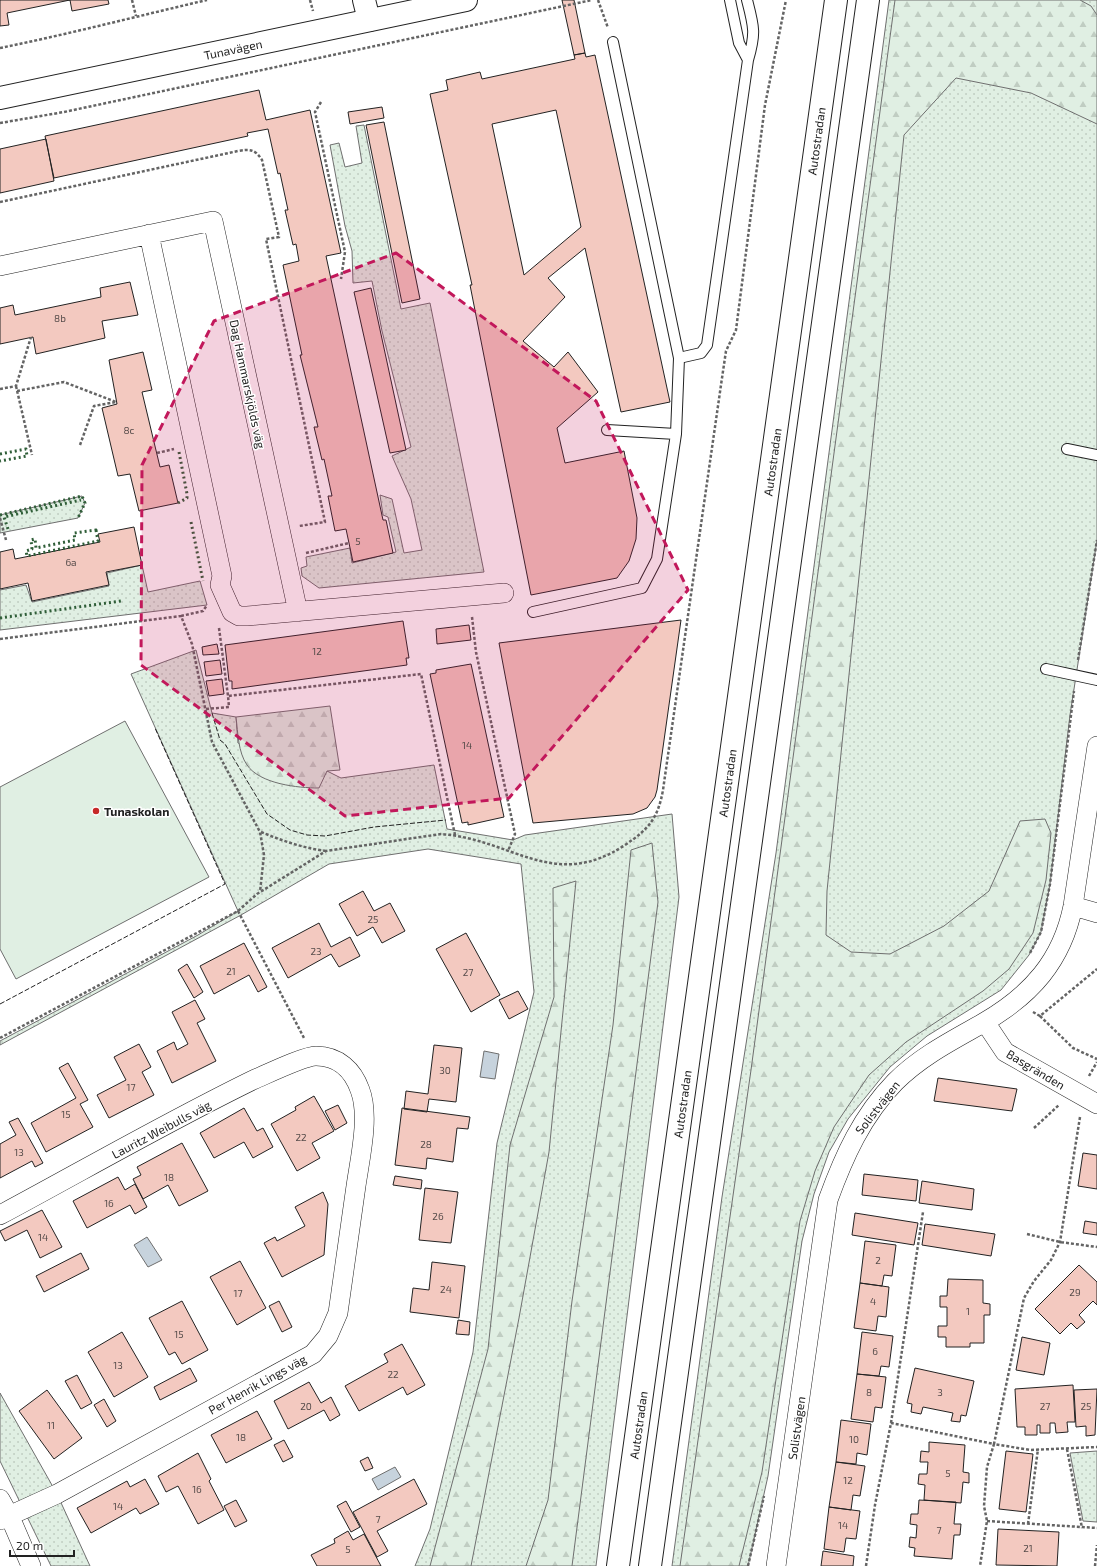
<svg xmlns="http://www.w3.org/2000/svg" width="1097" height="1566" font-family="'Exo 2',sans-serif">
<defs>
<pattern id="grass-dots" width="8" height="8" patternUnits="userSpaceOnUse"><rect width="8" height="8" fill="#e0efe3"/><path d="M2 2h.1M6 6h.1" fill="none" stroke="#c0cdc2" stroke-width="1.8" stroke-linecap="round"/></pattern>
<pattern id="forest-firs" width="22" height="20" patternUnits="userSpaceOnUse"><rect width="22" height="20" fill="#e0efe3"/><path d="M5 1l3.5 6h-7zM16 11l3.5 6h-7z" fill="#c0cdc2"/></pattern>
</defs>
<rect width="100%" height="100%" fill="#fff"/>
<path fill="url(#grass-dots)" stroke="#6f6f6f" d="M889 0H1097V540L1070 715 1050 884 1041 932 1029 955 1001 990 927 1036 890 1067 848 1119 829 1152 814 1194 802 1241 768 1476 748 1566H672L722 1197 776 853Z
M364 125 401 309 430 303 484 572 319 588 302 576 301 568 307 566 306 557 350 548 352 563 396 552 388 517 383 515 380 495 392 499 404 553 422 550 411 499 392 456 411 447 382 331 372 281 353 283 352 251 345 226 330 145 339 143 345 167 362 163 356 126Z
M82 496 85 503 78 518 0 533V515Z
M142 565 148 592 200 581 207 605 0 630V590L26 585 32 602 109 586 107 573Z
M196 650 212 713 236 717 238 743 327 771 341 778 434 765 447 829 513 840 525 835 672 814 679 897 596 1566H415L430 1529 473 1352 497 1143 534 992 521 864 428 849 329 864 241 915 0 1045V1041L198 935 238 911 131 674Z
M0 1393 57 1494 90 1566H51L0 1461Z
M1097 1451V1522L1083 1521 1070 1453Z"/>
<path fill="url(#forest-firs)" stroke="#6f6f6f" d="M895 0H1080L1091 6 1097 15V124L1031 93 956 78 904 135 827 891 826 935 851 952 890 954 944 926 989 891 1020 821 1045 819 1051 833 1046 880 1033 933 1009 969 983 991 906 1042 869 1075 834 1127 815 1171 800 1221 762 1472 739 1566H680L751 1070Z
M330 706 340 770 327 771 319 788C298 788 260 784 247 765 238 752 238 733 236 717Z
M652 843 658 902 572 1566H526L548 1500 572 1301 613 1025 631 850Z
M576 881 549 1152 519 1318 471 1566H430L488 1349 510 1145 554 997 553 888Z"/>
<path fill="#e0efe3" stroke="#6f6f6f" d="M125 721 209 877 16 979 0 949V787Z"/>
<path fill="#c7d3dd" stroke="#6f6f6f" d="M484 1051 499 1054 495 1079 480 1077Z
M147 1237 162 1260 148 1267 134 1245Z
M395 1467 401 1477 378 1490 372 1479Z"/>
<path fill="#f3c9c0" stroke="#222" fill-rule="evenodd" d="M0 0H70L7 13 9 25 0 26Z
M70 0H108L109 4 72 11Z
M562 0H574L585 53 574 55Z
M585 53 586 57 595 55 670 402 621 412 585 248 548 278 565 297 523 341 554 367 568 352 598 392 557 428 565 463 624 451 637 518 636 539 629 561 617 578 531 595 470 285H472L430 94 448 90 446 80 480 72 482 79 575 59 574 55ZM556 110 581 227 524 275 492 124Z
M259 90 266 120 310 110 341 253 326 256 383 520H386L393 553 353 562 346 529 335 531 328 496H332L324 459 322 460 314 427H318L300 355H302L283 265 299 261 296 244 293 245 285 210H288L280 173 278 174 268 129 247 133 248 136 54 178 45 136Z
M382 107 384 118 350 124 348 112Z
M384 122 420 299 402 303 366 125Z
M46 139 54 181 0 193V149Z
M130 282 138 315 102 321 105 338 36 354 33 337 0 344V308L13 305 15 315 101 297 100 288Z
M371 288 406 450 390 453 354 292Z
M143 352 152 390 142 392 160 467 169 465 178 503 139 511 130 474 118 476 102 408 117 404 109 360Z
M134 527 142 565 106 572 109 585 32 601 28 583 0 589V552L13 549 15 559 100 542 98 534Z
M681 620 657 790 655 797 647 808 633 814 533 823 499 643Z
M403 621 409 658H406L407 665 232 689V681H229L225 645Z
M469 625 471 640 437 644 436 629Z
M217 644 219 654 203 655 202 647Z
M220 660 222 674 206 676 204 662Z
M471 664 504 817 468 825V822L462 823 430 674 436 673V670Z
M222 679 224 694 209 696 206 681Z
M363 891 374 911 390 903 405 931 382 943 373 927 357 936 339 904Z
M319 923 331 947 350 937 360 956 339 967 331 954 288 978 272 948Z
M466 933 500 995 471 1012 436 949Z
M244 943 267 987 258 992 249 975 214 994 200 966Z
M187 964 203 992 194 998 178 970Z
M518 991 528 1009 509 1019 499 1000Z
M195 1000 205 1019 197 1023 216 1061 172 1083 157 1051 174 1042 177 1050 188 1044 172 1012Z
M139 1044 151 1067 142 1072 154 1095 109 1118 97 1095 126 1080 114 1057Z
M434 1045 462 1048 456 1102 429 1099 427 1112 404 1109 406 1091 428 1094Z
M68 1063 88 1100 80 1104 93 1127 46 1152 31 1123 76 1098 59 1068Z
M938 1078 1017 1089 1012 1111 934 1101Z
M314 1096 334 1131 312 1143 320 1158 297 1171 271 1124 296 1110 295 1107Z
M338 1105 347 1123 335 1130 325 1111Z
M244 1108 257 1131 263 1128 273 1147 253 1158 244 1142 214 1158 200 1133Z
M402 1108 470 1117 468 1129 457 1128 453 1162 427 1158 426 1169 395 1165Z
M18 1118 43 1163 35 1167 32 1161 0 1178V1144L16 1135 9 1122Z
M182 1143 208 1191 179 1206 168 1185 143 1199 133 1179 141 1175 137 1167Z
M1083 1153 1097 1155V1189L1078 1186Z
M864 1174 918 1180 916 1201 862 1195Z
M395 1176 422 1180 421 1189 393 1185Z
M118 1177 125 1190 135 1184 147 1207 135 1214 130 1205 87 1228 73 1201Z
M922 1181 974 1189 972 1210 919 1203Z
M425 1188 458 1192 451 1243 419 1240Z
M323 1192 328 1204 324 1255 282 1277 264 1243 275 1237 277 1241 305 1226 295 1207Z
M42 1210 62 1247 40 1258 27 1230 5 1241 0 1231Z
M855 1213 918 1223 914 1245 852 1235Z
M1085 1221 1097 1223V1235L1083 1233Z
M925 1224 995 1234 991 1256 922 1245Z
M865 1241 896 1245 892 1276 884 1275 882 1286 860 1283Z
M81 1253 89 1269 44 1292 36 1276Z
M240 1261 266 1308 237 1325 210 1277Z
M432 1262 465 1266 459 1318 410 1312 413 1288 429 1290Z
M1079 1265 1097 1282V1305L1093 1301 1079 1315 1085 1322 1077 1329 1071 1323 1060 1334 1035 1309Z
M948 1279 983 1280V1303L990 1304V1315H984V1343H970V1347H946V1337H938V1326H947V1307H940V1296H947Z
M860 1283 889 1287 886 1317 878 1316 876 1331 854 1328Z
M182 1301 208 1350 182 1364 175 1352 169 1355 149 1318Z
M279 1301 292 1327 282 1332 269 1306Z
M458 1320 470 1322 469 1335 456 1334Z
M122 1332 148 1377 114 1397 88 1352Z
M862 1332 893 1336 889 1367 881 1366 879 1376 857 1374Z
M1022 1337 1050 1343 1044 1375 1016 1370Z
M402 1344 425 1385 407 1395 403 1387 359 1411 345 1386 388 1362 384 1354Z
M190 1368 197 1381 160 1400 154 1387Z
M915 1368 974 1381 966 1416 961 1415 960 1422 951 1421 953 1413 923 1407 921 1414 911 1412 912 1404 907 1403Z
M857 1374 886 1377 882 1408 875 1407 873 1422 851 1419Z
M77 1375 92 1403 81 1409 65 1381Z
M309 1382 321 1403 331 1397 340 1415 330 1421 324 1410 288 1429 274 1401Z
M1073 1385 1075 1422H1067L1068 1432 1056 1433 1055 1423H1050V1433H1040V1425H1037V1435H1025V1427H1017L1015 1389Z
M1097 1389 1095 1435 1086 1436V1426L1076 1427 1074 1390Z
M47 1390 82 1438 54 1459 19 1411Z
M104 1399 116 1421 107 1427 94 1405Z
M257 1411 272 1439 226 1463 211 1435Z
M841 1420 871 1424 867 1455 857 1453 856 1464 836 1462Z
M284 1440 293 1457 283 1462 274 1445Z
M929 1442 965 1445 963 1472 969 1473V1483L963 1482 961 1503 924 1500 925 1485 918 1484 919 1474H927L928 1462H920L921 1451 929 1452Z
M1006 1451 1033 1454 1026 1512 999 1509Z
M198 1453 211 1479 209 1481 224 1510 198 1524 178 1486 166 1492 158 1476Z
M368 1457 373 1468 365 1471 360 1461Z
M836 1462 865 1466 860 1496 853 1495 851 1510 829 1507Z
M145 1479 159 1504 140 1514 136 1508 91 1533 77 1508 127 1481 130 1487Z
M414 1479 427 1504 377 1531 388 1551 377 1557 353 1512Z
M236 1500 247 1521 235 1527 224 1506Z
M919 1500 956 1502 954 1524H961L960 1535H954L952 1559 914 1556 915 1548 909 1547 910 1537 916 1538 917 1525 910 1524 911 1514H918Z
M346 1501 360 1527 351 1532 337 1506Z
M829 1507 860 1511 856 1539 846 1538 844 1552 824 1549Z
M998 1529 1059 1532 1057 1566 996 1565Z
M348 1531 353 1540 364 1534 381 1566H317L311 1555 335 1543 334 1539Z
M823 1551 854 1556 853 1566H821Z"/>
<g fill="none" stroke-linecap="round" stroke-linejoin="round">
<defs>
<path id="service" d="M730 0 739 43 748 60
M613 42 679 358
M607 430 676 434 679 358 701 353 707 345 748 60C756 33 754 27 747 0
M1067 449 1097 455
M533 612 642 588 657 559 676 434
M1046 669 1097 680"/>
<path id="minor" d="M149 234 222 576 220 585 232 612 239 616H247L504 593
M0 266 213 221 298 612
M1073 906 1097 913
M985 1022 1005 1052 1097 1104
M0 1215C84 1170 167 1122 253 1080 265 1075 304 1056 316 1056 338 1056 353 1070 360 1090 370 1116 360 1158 356 1186 350 1228 344 1271 338 1313L328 1336 313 1354 57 1494 0 1520
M0 1499 10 1517 31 1566
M776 1566 828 1200C844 1156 862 1116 895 1082 921 1056 953 1040 983 1023 1031 995 1062 961 1073 906L1097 746"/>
<path id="tertiary" d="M364 0 369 20"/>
<path id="secondary" d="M0 98 466 0"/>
<path id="motorway" d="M618 1566 836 0
M650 1566 868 0"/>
</defs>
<use href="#service" stroke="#222" stroke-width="12"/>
<use href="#minor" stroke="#222" stroke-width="20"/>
<use href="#tertiary" stroke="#222" stroke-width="24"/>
<use href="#secondary" stroke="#222" stroke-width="24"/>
<use href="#motorway" stroke="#222" stroke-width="24"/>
<path stroke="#646464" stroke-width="2.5" stroke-dasharray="3 2" stroke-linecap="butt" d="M132 0 136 16
M310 0 313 11
M598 0 608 28
M0 48C69 34 138 16 207 0
M321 102 315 112 345 252 341 279
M0 123 64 112 592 0
M0 202 238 151C250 149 255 149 262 160L279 237 266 239 325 522 299 526
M16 386 32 455
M0 389 16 386 31 337
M17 391 64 382 116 402
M80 445 94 406 116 402
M157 453 174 449
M0 518 6 540
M306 553 349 543
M181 616 203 611 207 605
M472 617 476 652 515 834 508 851
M219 628 228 696
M0 639 181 616 192 644 212 742 260 832 264 855 260 892
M1078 660 1097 540
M206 709 229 707 228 696 421 674 455 835
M261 832C283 841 303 848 326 851
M238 911 304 1038
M1030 953 1041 932 1050 884 1074 691
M1033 1012 1040 1016 1097 969
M1040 1016 1073 1048 1097 1059
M0 1038 238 911 257 894 326 851 441 834C512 839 554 892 625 845 649 829 658 818 663 790L722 378 726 351 736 330 765 105 786 0
M1089 1076 1097 1062
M1080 1117 1060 1242 1051 1260 1034 1281 1024 1298 994 1444 1030 1450 1097 1447
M1034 1128 1059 1105
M1027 1234 1060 1242 1097 1247
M891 1423 923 1212
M1067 1449 1082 1528
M987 1521 1097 1528
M1028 1524 1038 1449
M748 1566 764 1496
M866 1566 875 1505 891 1423 994 1444 987 1467 984 1506 987 1521 980 1566
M1095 1566 1097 1545"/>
<use href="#service" stroke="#fff" stroke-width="10"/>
<use href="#minor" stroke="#fff" stroke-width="19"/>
<use href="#tertiary" stroke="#fff" stroke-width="22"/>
<use href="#secondary" stroke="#fff" stroke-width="22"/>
<use href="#motorway" stroke="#fff" stroke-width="22"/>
<path stroke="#2f5e38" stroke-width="3" stroke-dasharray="2 3" stroke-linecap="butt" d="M0 454 26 449 27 456 0 461
M178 503 187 498V494L179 452
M0 515 82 496 85 503 78 518
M191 522 203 581
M8 529 4 517 81 500
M96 530 98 541 27 556 26 551 32 549 31 540 35 539 36 548 75 540 74 533Z
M0 618 121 601"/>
<path stroke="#222" stroke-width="1" stroke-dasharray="5 2" stroke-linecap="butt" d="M212 713 220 740 225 744 267 814 290 830 307 835 325 836 374 827 446 820
M0 1004 225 884 155 728"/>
</g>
<path fill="#c2185b" fill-opacity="0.2" stroke="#c2185b" stroke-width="3" stroke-dasharray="8 5" stroke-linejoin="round" d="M396 253 596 401 688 590 509 798 345 816 141 665 142 465 214 321Z"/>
<circle fill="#c62828" stroke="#fff" stroke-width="1.5" cx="96" cy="811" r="4"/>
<g text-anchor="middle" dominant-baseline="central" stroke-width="3" stroke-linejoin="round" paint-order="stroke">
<g font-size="10" fill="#564c4a">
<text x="60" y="318">8b</text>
<text x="129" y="430">8c</text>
<text x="358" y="541">5</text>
<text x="71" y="562">6a</text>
<text x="317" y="651">12</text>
<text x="467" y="745">14</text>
<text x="373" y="919">25</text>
<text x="316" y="951">23</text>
<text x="231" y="971">21</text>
<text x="468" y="972">27</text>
<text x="445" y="1070">30</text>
<text x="131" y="1087">17</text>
<text x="66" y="1114">15</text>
<text x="301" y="1137">22</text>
<text x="426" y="1144">28</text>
<text x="19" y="1152">13</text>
<text x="169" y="1177">18</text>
<text x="109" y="1203">16</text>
<text x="438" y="1216">26</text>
<text x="43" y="1237">14</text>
<text x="878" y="1260">2</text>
<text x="446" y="1289">24</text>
<text x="1075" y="1292">29</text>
<text x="238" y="1293">17</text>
<text x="873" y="1301">4</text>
<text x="968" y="1311">1</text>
<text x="179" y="1334">15</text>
<text x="875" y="1351">6</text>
<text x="118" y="1365">13</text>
<text x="393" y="1374">22</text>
<text x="869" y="1392">8</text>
<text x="940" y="1392">3</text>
<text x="306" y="1406">20</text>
<text x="1045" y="1406">27</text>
<text x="1086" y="1406">25</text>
<text x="51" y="1425">11</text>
<text x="241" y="1437">18</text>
<text x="854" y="1439">10</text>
<text x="948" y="1473">5</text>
<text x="848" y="1480">12</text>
<text x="197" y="1489">16</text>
<text x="118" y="1506">14</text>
<text x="378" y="1519">7</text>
<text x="843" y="1525">14</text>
<text x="939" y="1530">7</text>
<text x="1028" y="1548">21</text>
<text x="348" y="1549">5</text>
</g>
<g font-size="12" fill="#222" stroke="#fff">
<text transform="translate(233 49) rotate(-12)">Tunavägen</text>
<text transform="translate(816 141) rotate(-82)">Autostradan</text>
<text transform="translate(248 384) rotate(78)">Dag Hammarskjölds väg</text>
<text transform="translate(772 462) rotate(-82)">Autostradan</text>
<text transform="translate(727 783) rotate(-82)">Autostradan</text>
<text transform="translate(1036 1069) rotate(31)">Basgränden</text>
<text transform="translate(682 1104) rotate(-82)">Autostradan</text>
<text transform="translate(877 1107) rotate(-52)">Solistvägen</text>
<text transform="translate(161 1129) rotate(-28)">Lauritz Weibulls väg</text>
<text transform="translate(257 1384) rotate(-29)">Per Henrik Lings väg</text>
<text transform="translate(638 1425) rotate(-82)">Autostradan</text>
<text transform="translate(796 1428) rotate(-82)">Solistvägen</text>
</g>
<g font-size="12" font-weight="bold" fill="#222" stroke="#fff" text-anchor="start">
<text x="104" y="811">Tunaskolan</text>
</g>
</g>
<path d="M10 1550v6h64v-6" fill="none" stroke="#222222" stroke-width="2"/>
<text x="16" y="1550" font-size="12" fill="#222222" stroke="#ffffff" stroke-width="3" paint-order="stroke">20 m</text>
</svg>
